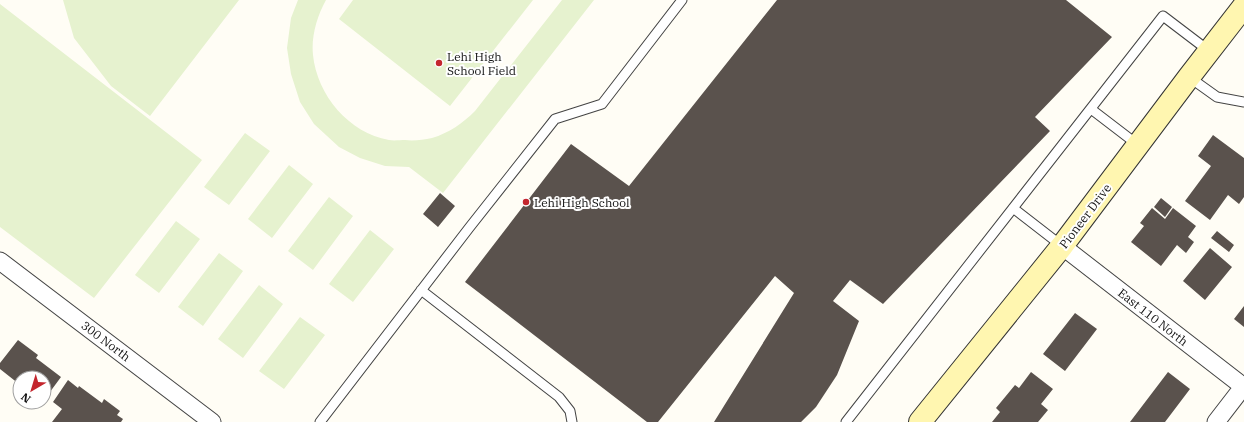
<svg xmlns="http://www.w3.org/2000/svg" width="1244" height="422" font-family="'IBM Plex Serif',serif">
<rect width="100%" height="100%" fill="#fffdf5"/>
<path fill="#e6f2cf" d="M63 0H239L150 116 111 86 74 38Z
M298 0H326C317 16 311 37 313 55 317 95 349 133 389 140 394 141 400 140 405 140 413 141 423 140 432 138 449 133 463 123 475 111L562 0H594L443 193 409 167 385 166 360 158 339 147 314 124 300 102 291 74 287 48 291 18Z
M353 0H533L450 106 339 19Z
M0 4 202 160 94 298 0 227Z
M245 133 270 151 229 205 204 187Z
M289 165 313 184 272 238 248 219Z
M329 197 353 216 313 270 288 251Z
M176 221 200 239 159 293 135 275Z
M370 230 394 249 353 302 329 284Z
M219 253 243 271 203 326 178 307Z
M259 285 283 304 243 358 218 339Z
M300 317 325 335 284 389 259 371Z"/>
<path fill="#5a524d" d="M777 0H1066L1112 37 1035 117 1050 131 883 304 850 280 833 301 859 321 837 375 816 407 801 422H714L794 293 775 276 658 422H647L465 282 571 144 629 186Z
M1213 135 1244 158V197L1239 204 1228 195 1210 220 1185 201 1211 166 1198 156Z
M440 193 455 206 438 227 423 214Z
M1161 198 1172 207 1165 217 1154 207Z
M1152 208 1165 219 1173 208 1196 226 1188 237 1194 242 1186 253 1177 245 1161 266 1131 242 1144 226 1140 223Z
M1217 231 1234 245 1229 252 1211 238Z
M1210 248 1232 267 1205 300 1183 281Z
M1244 306V327L1234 319Z
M1075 313 1097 329 1065 371 1043 354Z
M18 340 38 355 36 358 61 377 44 400V378H20V395L14 390 19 384 0 369V363Z
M1031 372 1053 389 1041 404 1048 410 1038 422H992L1000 412 996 408 1015 385 1019 388Z
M1168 372 1190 389 1165 422H1130Z
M68 380 78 388 79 386 102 403 104 399 120 411 117 415 123 419 121 422H52L62 409 53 402Z"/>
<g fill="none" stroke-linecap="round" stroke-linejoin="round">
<defs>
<path id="lane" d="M1189 77 1217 97 1244 102
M1091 109 1138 145
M1013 208 1062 246
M421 290 559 397 570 411 572 422
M320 422 469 228 555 119 602 104 682 0
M846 422 1163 16 1209 51"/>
<path id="street" d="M1062 246 1244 387
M0 261 212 422
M1216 422 1243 387"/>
<path id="secondary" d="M920 422 1062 246 1189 77 1244 6"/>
</defs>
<use href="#lane" stroke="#444" stroke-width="11"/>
<use href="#street" stroke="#444" stroke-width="19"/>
<use href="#secondary" stroke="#333" stroke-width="24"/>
<use href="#lane" stroke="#fff" stroke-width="9"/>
<use href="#street" stroke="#fff" stroke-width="17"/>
<use href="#secondary" stroke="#fff6b0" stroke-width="22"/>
</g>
<g fill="#c4262e" stroke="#fff" stroke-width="1.5">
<circle cx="439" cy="63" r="4"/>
<circle cx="526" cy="202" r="4"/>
</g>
<g text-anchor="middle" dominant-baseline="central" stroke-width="4" stroke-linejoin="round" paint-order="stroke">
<g font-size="12" fill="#111" stroke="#fff" text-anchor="start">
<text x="447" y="56">Lehi High<tspan x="447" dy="14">School Field</tspan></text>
<text x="534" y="202">Lehi High School</text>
</g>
<g font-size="12" fill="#111" stroke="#fff">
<text transform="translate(1085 216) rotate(-53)">Pioneer Drive</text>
<text transform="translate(1153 317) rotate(38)">East 110 North</text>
<text transform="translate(106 341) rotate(37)">300 North</text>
</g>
</g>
<g transform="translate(32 390) rotate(218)"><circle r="19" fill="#ffffff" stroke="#a0a0a0"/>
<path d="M0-3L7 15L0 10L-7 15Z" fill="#c4262e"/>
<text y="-6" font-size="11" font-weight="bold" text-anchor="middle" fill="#111111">N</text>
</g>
</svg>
